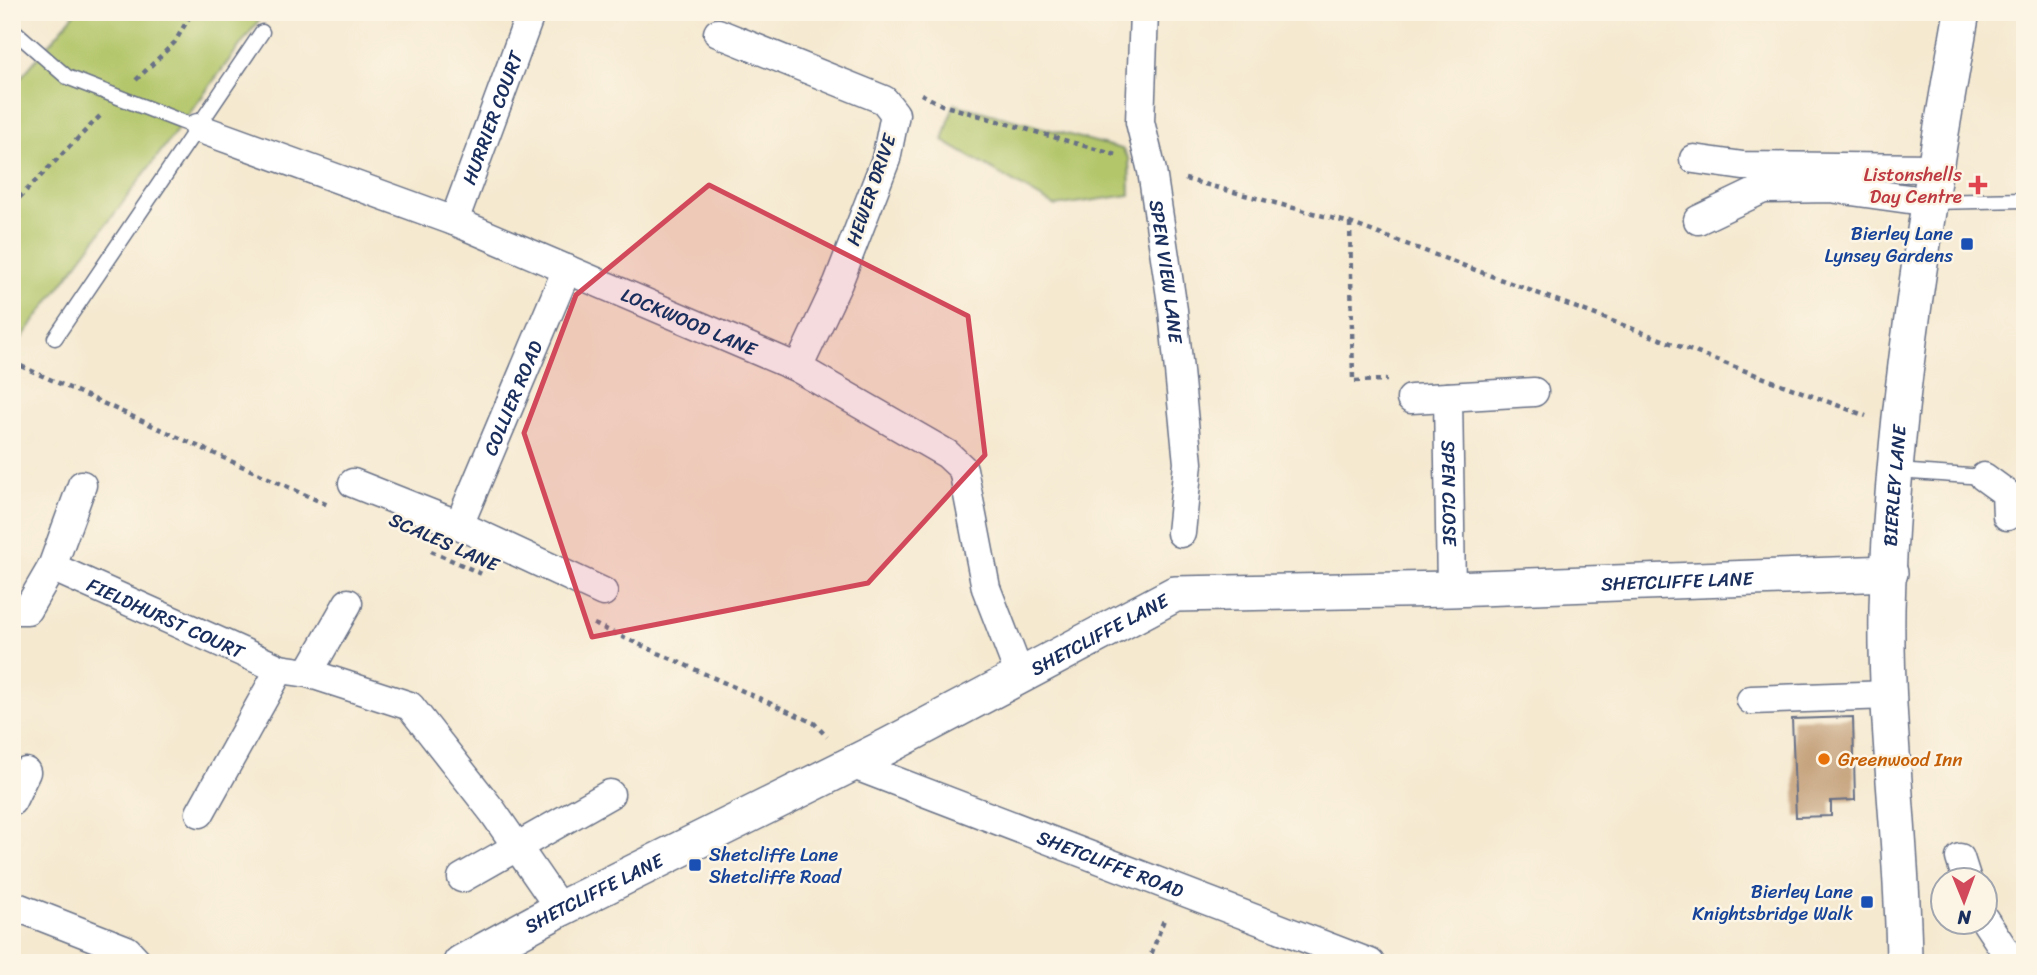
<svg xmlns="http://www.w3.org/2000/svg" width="2037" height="975" font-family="Sriracha,sans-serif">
<rect width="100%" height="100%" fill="#fcf5e5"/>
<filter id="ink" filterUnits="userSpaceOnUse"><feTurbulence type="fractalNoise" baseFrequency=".0143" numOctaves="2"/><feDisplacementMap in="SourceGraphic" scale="14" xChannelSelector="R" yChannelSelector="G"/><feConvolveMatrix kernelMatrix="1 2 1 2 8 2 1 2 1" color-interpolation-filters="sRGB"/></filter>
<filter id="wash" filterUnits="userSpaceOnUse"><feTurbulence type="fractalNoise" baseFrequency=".00686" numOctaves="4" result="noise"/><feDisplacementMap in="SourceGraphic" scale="28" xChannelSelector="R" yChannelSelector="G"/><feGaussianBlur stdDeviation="1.57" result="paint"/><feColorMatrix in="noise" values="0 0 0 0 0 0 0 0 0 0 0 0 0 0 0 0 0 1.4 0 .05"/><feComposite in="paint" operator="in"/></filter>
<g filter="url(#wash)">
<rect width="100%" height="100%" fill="#f5e9d0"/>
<path fill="#b3c66a" stroke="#677a64" stroke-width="2" d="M76 12H265L12 351V88Z
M954 104 1122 149 1129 159 1130 195 1055 206 943 141Z"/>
<g id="blocks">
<path fill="#c4a17b" d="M1853 717 1855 800 1831 801V816L1796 817 1792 719Z"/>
</g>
</g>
<g filter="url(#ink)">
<use href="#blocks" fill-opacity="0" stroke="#677086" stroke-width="2"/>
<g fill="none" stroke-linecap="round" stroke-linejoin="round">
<defs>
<path id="service" d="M12 29 67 77 198 128
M1931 202 2025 200
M55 338 262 32
M1897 471 1984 477"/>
<g id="minor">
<path id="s1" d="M1144 12 1140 122 1152 171 1173 310 1188 463 1181 533"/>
<path d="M718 33 884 100 895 114 886 159 838 283 798 368"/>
<path id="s2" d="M198 128 454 221 798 368 947 454 963 469 986 588 1020 676"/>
<path d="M1694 159 1743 166 1934 168"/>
<path d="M1698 220 1763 189 1830 188 1930 202"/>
<path id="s3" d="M454 221 531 12"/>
<path id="s4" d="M1448 397 1451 589"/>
<path d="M1411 399 1534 392"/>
<path d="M1984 477 2006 493 2007 516"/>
<path d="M353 483 459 525 603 592"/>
<path id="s5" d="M82 485 52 567 280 669 308 673 410 706 493 812 560 909"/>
<path id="s6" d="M459 525 567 269"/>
<path d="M12 610H27L52 567"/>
<path d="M308 673 348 603"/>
<path d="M1751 700 1889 695"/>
<path id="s7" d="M851 764 1370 963"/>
<path d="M12 801 26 772"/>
<path d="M200 813 280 669"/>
<path d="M1960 858 1967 880"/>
<path d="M462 878 610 794"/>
<path d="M12 905 127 950 139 963"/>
<path d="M1984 919 2013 963"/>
</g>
<g id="tertiary">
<path id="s8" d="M461 963 560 909 886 747 1175 594 1451 589 1890 573"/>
<path id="s9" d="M1904 963C1903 845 1885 727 1887 609 1892 409 1927 209 1962 12"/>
</g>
</defs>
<use href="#service" stroke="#677086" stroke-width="17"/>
<use href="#minor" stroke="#677086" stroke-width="31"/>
<use href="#tertiary" stroke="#677086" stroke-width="38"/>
<path stroke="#677086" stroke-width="4.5" stroke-dasharray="5 5" stroke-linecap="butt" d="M136 80 175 42 192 12
M921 94 942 105 1116 155
M1185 179 1350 223 1866 416
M12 205 100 116
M1350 223 1353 381 1387 380
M12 362 330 506
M431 551 484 575
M594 624 814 723 827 737
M1148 963 1165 917"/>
<use href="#service" stroke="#fff" stroke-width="14"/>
<use href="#minor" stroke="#fff" stroke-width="28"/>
<use href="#tertiary" stroke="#fff" stroke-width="35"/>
</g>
</g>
<path fill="#d1495b" fill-opacity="0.2" stroke="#d1495b" stroke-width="5" stroke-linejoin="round" d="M709 185 968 316 985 455 868 583 592 637 524 433 576 295Z"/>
<path fill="#e0444e" stroke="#fcf5e5" stroke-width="2.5" d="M1974.5 174.5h7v7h7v7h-7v7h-7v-7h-7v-7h7z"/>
<g fill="#1a4fb4" stroke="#fcf5e5" stroke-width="2.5">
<rect x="1960" y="237" width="14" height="14" rx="3.5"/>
<rect x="688" y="858" width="14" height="14" rx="3.5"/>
<rect x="1860" y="895" width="14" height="14" rx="3.5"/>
</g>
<circle fill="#e8710a" stroke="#fcf5e5" stroke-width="2.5" cx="1824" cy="759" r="7"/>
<g text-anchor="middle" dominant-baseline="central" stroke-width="5" stroke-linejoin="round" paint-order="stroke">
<g font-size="19" fill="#1b2f5e" stroke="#fcf5e5">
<text stroke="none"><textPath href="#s3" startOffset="110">HURRIER COURT</textPath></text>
<text transform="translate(871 190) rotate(-71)">HEWER DRIVE</text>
<text stroke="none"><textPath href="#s1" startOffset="262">SPEN VIEW LANE</textPath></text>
<text stroke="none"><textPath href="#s2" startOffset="528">LOCKWOOD LANE</textPath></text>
<text stroke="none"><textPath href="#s6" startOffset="138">COLLIER ROAD</textPath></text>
<text stroke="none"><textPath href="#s9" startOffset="478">BIERLEY LANE</textPath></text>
<text stroke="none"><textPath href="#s4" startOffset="96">SPEN CLOSE</textPath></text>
<text transform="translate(444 542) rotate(24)">SCALES LANE</text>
<text stroke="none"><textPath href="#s8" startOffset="1306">SHETCLIFFE LANE</textPath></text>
<text stroke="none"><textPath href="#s5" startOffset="212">FIELDHURST COURT</textPath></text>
<text stroke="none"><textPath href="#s8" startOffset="718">SHETCLIFFE LANE</textPath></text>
<text stroke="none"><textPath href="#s7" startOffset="278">SHETCLIFFE ROAD</textPath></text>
<text stroke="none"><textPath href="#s8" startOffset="150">SHETCLIFFE LANE</textPath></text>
</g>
<g font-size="19" fill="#be3a42" stroke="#fcf5e5" text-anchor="end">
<text x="1962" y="174">Listonshells<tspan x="1962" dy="22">Day Centre</tspan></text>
</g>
<g font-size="19" fill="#164399" stroke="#fcf5e5" text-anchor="end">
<text x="1953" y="233">Bierley Lane<tspan x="1953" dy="22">Lynsey Gardens</tspan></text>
<text x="709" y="854" text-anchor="start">Shetcliffe Lane<tspan x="709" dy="22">Shetcliffe Road</tspan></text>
<text x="1853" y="891">Bierley Lane<tspan x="1853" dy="22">Knightsbridge Walk</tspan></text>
</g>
<g font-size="19" fill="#c56008" stroke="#fcf5e5" text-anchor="start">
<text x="1838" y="759">Greenwood Inn</text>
</g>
</g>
<rect width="2037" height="975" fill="none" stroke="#fcf5e5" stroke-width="42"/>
<g transform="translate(1964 901) rotate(179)"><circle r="33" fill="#fcf5e5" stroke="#a2a6af" stroke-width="2"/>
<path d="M0-5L12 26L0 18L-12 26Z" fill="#d1495b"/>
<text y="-10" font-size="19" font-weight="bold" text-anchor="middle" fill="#1b2f5e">N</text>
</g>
</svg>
